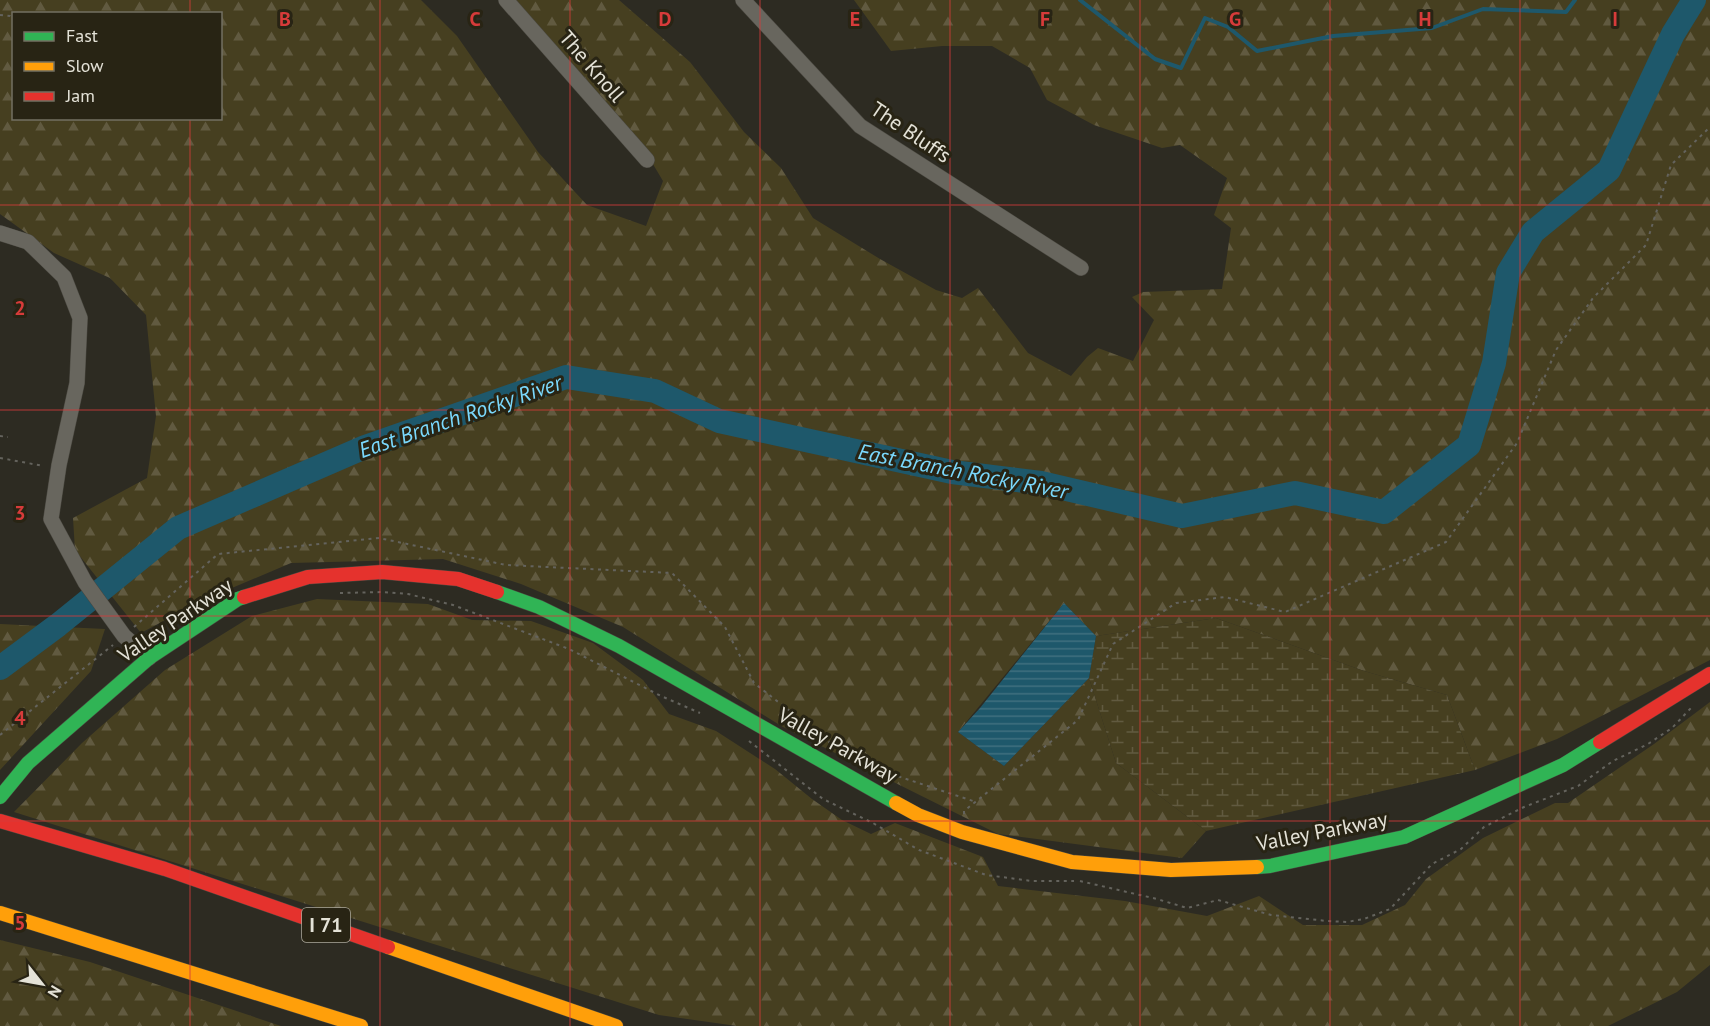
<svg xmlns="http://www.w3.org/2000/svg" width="1710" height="1026" font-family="'PT Sans',sans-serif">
<defs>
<pattern id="forest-firs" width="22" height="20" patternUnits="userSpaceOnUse" patternTransform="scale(1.5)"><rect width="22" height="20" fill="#463f20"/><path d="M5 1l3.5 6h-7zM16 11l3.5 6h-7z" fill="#615a40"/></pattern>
<pattern id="wetland-marsh" width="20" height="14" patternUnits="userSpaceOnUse" patternTransform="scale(1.5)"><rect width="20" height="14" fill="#463f20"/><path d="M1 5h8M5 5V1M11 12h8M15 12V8" fill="none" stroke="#615a40"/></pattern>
<pattern id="water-rules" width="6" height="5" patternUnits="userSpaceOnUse" patternTransform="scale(1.5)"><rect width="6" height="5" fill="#1e586b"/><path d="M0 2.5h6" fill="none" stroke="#3f707f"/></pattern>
</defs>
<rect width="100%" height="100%" fill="#2d2b22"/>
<path fill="url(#forest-firs)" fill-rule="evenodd" d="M0 0H421L457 36 538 152 587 205 646 226 663 181 638 139 515 0H619L690 62 744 132 781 168 813 218 880 259 936 290 962 298 978 288 1028 353 1071 376 1087 357 1098 348 1133 361 1154 320 1132 297 1143 292 1222 289 1231 228 1214 215 1227 178 1180 145 1162 148 1094 125 1047 100 1030 68 992 46H942L891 51 854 0H1710V660L1557 739 1475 770 1447 695 1364 671 1216 618 1096 636 1064 603 958 732 1004 766 1089 678 1116 763 1206 831 1182 858 998 834 783 727 623 627 521 584 443 559 291 563 199 602 141 633 75 550 73 518 147 478 156 416 146 315 110 278 54 253 0 214ZM14 14H220V118H14Z
M317 599 428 604 472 620 531 621 593 643 643 680 669 714 716 731 775 769 812 799 842 820 871 834 895 823 983 857 998 886 1125 901 1207 916 1259 896 1303 925H1362L1405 905 1426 879 1483 838 1555 803H1568L1654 744 1710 702V965L1677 992 1608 1026H737L659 1015 14 812 82 743 165 670 252 616Z
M0 624 105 629 91 671 0 770Z
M0 940 90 962 281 1026H0Z"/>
<path fill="url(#wetland-marsh)" d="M1216 618 1364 671 1447 695 1475 770 1206 831 1116 763 1089 678 1096 636Z"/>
<path fill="url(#water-rules)" d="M1064 603 1096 636 1089 678 1004 766 958 732 980 708Z"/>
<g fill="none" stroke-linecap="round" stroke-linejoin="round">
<path stroke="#1e586b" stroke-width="4" d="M1080 0 1155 59 1181 68 1205 18 1228 27 1257 51 1333 36 1432 28 1483 9 1566 12 1575 0"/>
<path stroke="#1e586b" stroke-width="24" d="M0 668 58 625 178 528 365 447 566 377 655 391 719 421 952 472 1041 483 1182 516 1295 493 1384 512 1469 445 1494 363 1508 273 1533 232 1609 170 1673 34 1694 0"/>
<defs>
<path id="street" d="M506 0 647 160
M743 0 860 126 1081 268
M0 233 28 242 64 277 80 318 77 383 59 465 51 519 85 582 124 636 149 658"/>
<path id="fast" d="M497 592 539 607 619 646 896 803
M0 797 28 763 149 658 238 599 244 597
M1257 867 1270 866 1404 837 1563 765 1600 742"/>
<path id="slow" d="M896 803 918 815 962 832 1072 862 1171 870 1257 867
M0 913 361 1026
M388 947 616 1026"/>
<path id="jam" d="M244 597 308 577 382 572 458 579 497 592
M1600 742 1710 674
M0 821 165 869 388 947"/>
</defs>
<use href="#street" stroke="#4a4840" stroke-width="16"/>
<use href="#fast" stroke="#4a4840" stroke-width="15"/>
<use href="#slow" stroke="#4a4840" stroke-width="15"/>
<use href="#jam" stroke="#4a4840" stroke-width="15"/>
<path stroke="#64635d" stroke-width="2" stroke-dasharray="3 4.5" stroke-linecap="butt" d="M0 15 10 16 14 18
M0 436 8 437
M0 458 44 466
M340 593 383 592 408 594 453 605 569 649 661 696 700 713
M134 627 218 554 379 538 506 565 672 573 725 627 754 683 837 748
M0 735 113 645
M749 741 823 799 873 823 919 850 986 875 1032 881H1074
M870 767 976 802
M964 814V811L1078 720 1113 644 1176 603 1225 597 1285 612 1446 542 1517 443 1556 350 1593 298 1646 245 1671 165 1710 127
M1080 881 1157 899 1187 908 1218 900 1271 915 1327 921 1347 922 1364 919 1390 909 1432 864 1461 849 1484 827 1524 807 1578 786 1613 761 1648 744 1672 728 1691 708"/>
<use href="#street" stroke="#68665e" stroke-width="15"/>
<use href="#fast" stroke="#30b455" stroke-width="14"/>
<use href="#slow" stroke="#ff9f0a" stroke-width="14"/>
<use href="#jam" stroke="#e5322d" stroke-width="14"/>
</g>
<path fill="none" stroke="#d73b3a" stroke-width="1.5" stroke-opacity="0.55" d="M190 0V14M380 0V1026M570 0V1026M760 0V1026M950 0V1026M1140 0V1026M1330 0V1026M1520 0V1026M190 118V1026M0 205H1710M0 410H1710M0 616H1710M0 821H1710"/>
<g text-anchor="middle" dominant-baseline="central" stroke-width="6" stroke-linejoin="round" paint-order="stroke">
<rect fill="#282414" stroke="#aca99c" stroke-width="1.5" x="302" y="908" width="48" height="34" rx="4.5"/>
<g font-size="20" font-weight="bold" fill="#e4e2d7">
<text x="326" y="925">I 71</text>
</g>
<g font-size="21" fill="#e4e2d7" stroke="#282414">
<text transform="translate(592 66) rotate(49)">The Knoll</text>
<text transform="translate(911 132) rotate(34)">The Bluffs</text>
<text transform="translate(175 620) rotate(-34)">Valley Parkway</text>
<text transform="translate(838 745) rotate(29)">Valley Parkway</text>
<text transform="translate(1322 831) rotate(-11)">Valley Parkway</text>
</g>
<g font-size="22" font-style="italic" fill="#7ad8fc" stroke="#282414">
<text transform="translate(460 416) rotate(-19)">East Branch Rocky River</text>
<text transform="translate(963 471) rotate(11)">East Branch Rocky River</text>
</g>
</g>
<g font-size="20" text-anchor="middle" font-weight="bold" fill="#d73b3a" stroke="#282414" stroke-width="6" stroke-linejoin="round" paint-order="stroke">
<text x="285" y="26">B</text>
<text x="475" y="26">C</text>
<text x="665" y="26">D</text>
<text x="855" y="26">E</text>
<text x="1045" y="26">F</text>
<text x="1235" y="26">G</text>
<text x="1425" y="26">H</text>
<text x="1615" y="26">I</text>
<text x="20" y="315">2</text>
<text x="20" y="520">3</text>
<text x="20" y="725">4</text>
<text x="20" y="930">5</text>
</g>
<rect x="12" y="12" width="210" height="108" fill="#282414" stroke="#737062" stroke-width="1.5"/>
<rect x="24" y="32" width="30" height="9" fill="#30b455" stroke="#737062" stroke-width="1.5"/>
<text x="66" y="42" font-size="18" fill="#e4e2d7">Fast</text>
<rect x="24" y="62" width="30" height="9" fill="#ff9f0a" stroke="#737062" stroke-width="1.5"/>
<text x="66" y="72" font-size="18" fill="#e4e2d7">Slow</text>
<rect x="24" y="92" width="30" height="9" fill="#e5322d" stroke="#737062" stroke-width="1.5"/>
<text x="66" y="102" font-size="18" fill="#e4e2d7">Jam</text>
<g transform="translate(42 984) rotate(121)" stroke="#282414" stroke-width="4.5" paint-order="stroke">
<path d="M0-4.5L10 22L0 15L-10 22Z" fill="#e4e2d7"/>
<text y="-9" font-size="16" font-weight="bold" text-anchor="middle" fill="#e4e2d7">N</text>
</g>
</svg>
